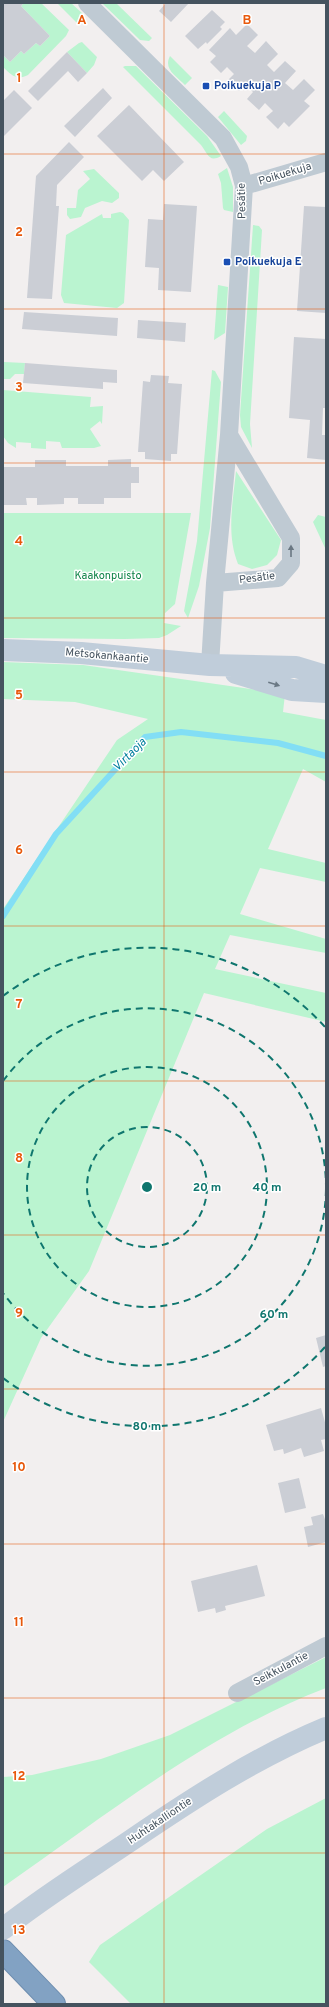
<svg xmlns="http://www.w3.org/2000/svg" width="329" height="2007" font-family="Overpass,sans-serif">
<rect width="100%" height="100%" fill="#f2efef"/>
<path fill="#baf4d0" d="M24 3H41L69 30 66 36 28 75C17 81 11 75 3 67V55L10 62 21 51 24 54 36 43 40 46 50 36 21 6Z
M57 3H71L83 14V18L78 24Z
M102 3H116L152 38 149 41 140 40Z
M82 42 97 57 94 65 87 73 67 52 79 43Z
M170 56 192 78 185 85C176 76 163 69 170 56Z
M125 66H136L207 136 221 156C209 163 208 154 201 145L123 67Z
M224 111 247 136 246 141 241 145 218 117Z
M227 168 233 187V212L224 210 223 208 221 183 218 174Z
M94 169 119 193V198L112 203 102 201 85 208 81 217 70 219 67 215V208H76L78 190 90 179 83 171Z
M120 212 123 213 129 220 124 303 117 308 64 303 61 295 66 235 102 214 103 218H111V214Z
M253 225 259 226 262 230 250 424 252 448 241 427 240 415Z
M218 285 228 287 225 333 214 340Z
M4 362 25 363 24 374H15L10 379H3Z
M212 370 215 371 221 382 210 528 199 586 188 618 184 611 197 541Z
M3 390 91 397 90 407 103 406 102 424 100 421 90 429 101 446 94 448H62L60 442 46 441V449L31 448V443L16 442V448L8 443 3 436Z
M236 471 281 540 277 555 267 565 252 569 238 564C226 534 233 502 236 471Z
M3 513H191L175 604 165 613 164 623 181 626 167 635 159 638 125 639 3 638Z
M318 515 326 517V550L313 522Z
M3 662 83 665 285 694 283 712 326 720V782L303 769 268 849 326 863V882L260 868 240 914 326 939V953L230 935 215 969 326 993V1022L204 993 89 1271 41 1338 3 1422V909L117 740 148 719 75 702 3 699Z
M326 1657V1688C208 1733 105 1816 3 1887V1777L32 1775 101 1759 170 1735Z
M326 1798V2004H131L89 1962 100 1945 267 1829Z"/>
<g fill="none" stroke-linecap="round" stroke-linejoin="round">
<path stroke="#82def5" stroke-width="6" d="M3 916 56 834 145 737 181 732 278 743 326 756"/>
</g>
<path fill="#cbced5" d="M3 3H24L21 6 50 36 40 46 36 43 24 54 21 51 10 62 3 55Z
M166 3H189L171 22 159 11Z
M212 10 225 22 220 27 222 29 207 44 206 42 198 49 185 36Z
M247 24 258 35 247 46 255 53 266 41 278 54 267 65 274 72 285 61 296 71 285 83 293 90 304 79 315 90 304 101 310 106 289 127 284 122 278 129 266 117 273 111 265 103 259 110 247 99 253 92 246 85 239 91 228 80 234 74 227 67 221 73 210 62 216 56 209 50 230 28 236 35Z
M67 52 87 73 78 82 68 71 38 101 28 91Z
M103 88 112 98 75 137 64 126Z
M14 90 32 108 3 137V101Z
M129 105 184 162 164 181 153 170 142 181 97 136Z
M69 142 84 157 57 185 56 206H59L52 299 27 298 36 176Z
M164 204 197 206 191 292 158 290 159 268 145 267 148 219 163 220Z
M304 206 326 207V313L297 311Z
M24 312 118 318 117 336 22 329Z
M138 320 186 323 185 342 137 338Z
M294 337 326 339V408H323L322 435H326V460L307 458 310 420 289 418Z
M25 363 117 370V383L103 382V389L23 383Z
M151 375 169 376 168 383 182 384 177 454H171V461L145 459V452H138L143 381 150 382Z
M131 459V467H139V483H131V498H104V504H78V498H64V504L37 505V498H26L27 505H3V467H35V460H66V466H108V460Z
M326 1335V1366L323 1367 316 1338Z
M321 1408 326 1426V1439L321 1440 324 1451 304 1457 301 1448 284 1454 283 1449 274 1451 266 1425Z
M299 1478 306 1508 285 1513 278 1483Z
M323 1514 326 1522V1542L308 1547 304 1527 313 1525 311 1517Z
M257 1565 265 1596 225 1606 226 1610 216 1613 215 1608 198 1612 191 1581Z"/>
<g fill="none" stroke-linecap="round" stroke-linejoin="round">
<defs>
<path id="highway" d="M3 1951 54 2004"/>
</defs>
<use href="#highway" stroke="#6d8daf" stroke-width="24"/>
<path stroke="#bfcad3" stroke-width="18" d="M87 3 223 138 239 167 244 186 229 435 215 583 210 665
M244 186 326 162
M215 583 278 578 291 563V538L229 435
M237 1693 326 1646"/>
<path stroke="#c0cdda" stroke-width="22" d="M3 650 81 653 210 665 296 667 326 676
M236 673 292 690 326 692
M3 1929C43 1897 87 1870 130 1841 192 1799 256 1757 326 1728"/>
<use href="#highway" stroke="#82a2c3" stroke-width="22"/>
</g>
<defs><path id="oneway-solid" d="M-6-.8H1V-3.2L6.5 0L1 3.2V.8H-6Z"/></defs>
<use fill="#6a7782" href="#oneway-solid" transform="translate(291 551) rotate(-90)"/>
<use fill="#6a7884" href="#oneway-solid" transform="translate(274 684) rotate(17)"/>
<path fill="none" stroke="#e8590c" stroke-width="1" stroke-opacity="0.55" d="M164 3V2004M3 154H326M3 309H326M3 463H326M3 618H326M3 772H326M3 926H326M3 1081H326M3 1235H326M3 1389H326M3 1544H326M3 1698H326M3 1853H326"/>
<g fill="none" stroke="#0f766e" stroke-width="2" stroke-dasharray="7 5">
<circle cx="147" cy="1187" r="60"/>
<circle cx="147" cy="1187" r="120"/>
<path d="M326 1189A179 179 0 0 1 3 1293M3 1081A179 179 0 0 1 326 1185"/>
<path d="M325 1347A239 239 0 0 1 3 1378M3 996A239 239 0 0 1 325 1027"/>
</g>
<g fill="#1a4fb4" stroke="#fff" stroke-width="1.5">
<rect x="202" y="82" width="8" height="8" rx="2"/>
<rect x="223" y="258" width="8" height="8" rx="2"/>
</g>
<g text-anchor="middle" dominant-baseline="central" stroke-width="3" stroke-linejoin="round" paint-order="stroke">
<g font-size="11" font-weight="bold" fill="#164399" stroke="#fff" text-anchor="start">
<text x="214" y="86">Poikuekuja P</text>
<text x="235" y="262">Poikuekuja E</text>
</g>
<g font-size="11" fill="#45535f" stroke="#fff">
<text transform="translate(285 174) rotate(-17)">Poikuekuja</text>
<text transform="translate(242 201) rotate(-91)">Pesätie</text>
<text transform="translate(257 578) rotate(-7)">Pesätie</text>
<text transform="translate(107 656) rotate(5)">Metsokankaantie</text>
<text transform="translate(281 1669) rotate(-28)">Seikkulantie</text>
<text transform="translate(160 1821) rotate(-34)">Huhtakalliontie</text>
</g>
<g font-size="11" fill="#0e8347" stroke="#fff">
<text x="108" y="576">Kaakonpuisto</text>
</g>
<g font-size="12" font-style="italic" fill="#037f9e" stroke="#fff">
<text transform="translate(130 755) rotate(-45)">Virtaoja</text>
</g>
</g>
<g font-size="13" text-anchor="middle" font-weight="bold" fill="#e8590c" stroke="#fff" stroke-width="3" stroke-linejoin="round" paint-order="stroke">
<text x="82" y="24">A</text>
<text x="247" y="24">B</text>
<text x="19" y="82">1</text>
<text x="19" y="236">2</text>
<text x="19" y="391">3</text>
<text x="19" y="545">4</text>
<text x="19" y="699">5</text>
<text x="19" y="854">6</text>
<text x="19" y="1008">7</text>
<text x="19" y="1162">8</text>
<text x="19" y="1317">9</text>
<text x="19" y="1471">10</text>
<text x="19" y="1626">11</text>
<text x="19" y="1780">12</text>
<text x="19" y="1934">13</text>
</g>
<circle cx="147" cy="1187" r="6" fill="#0f766e" stroke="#fff" stroke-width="2"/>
<g font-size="12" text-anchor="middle" font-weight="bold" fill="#0f766e" stroke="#fff" stroke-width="3" stroke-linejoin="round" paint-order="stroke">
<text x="207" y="1191">20 m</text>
<text x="267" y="1191">40 m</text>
<text x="274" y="1318">60 m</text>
<text x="147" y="1430">80 m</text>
</g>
<rect width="329" height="2007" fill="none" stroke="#45535f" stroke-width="8"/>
</svg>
